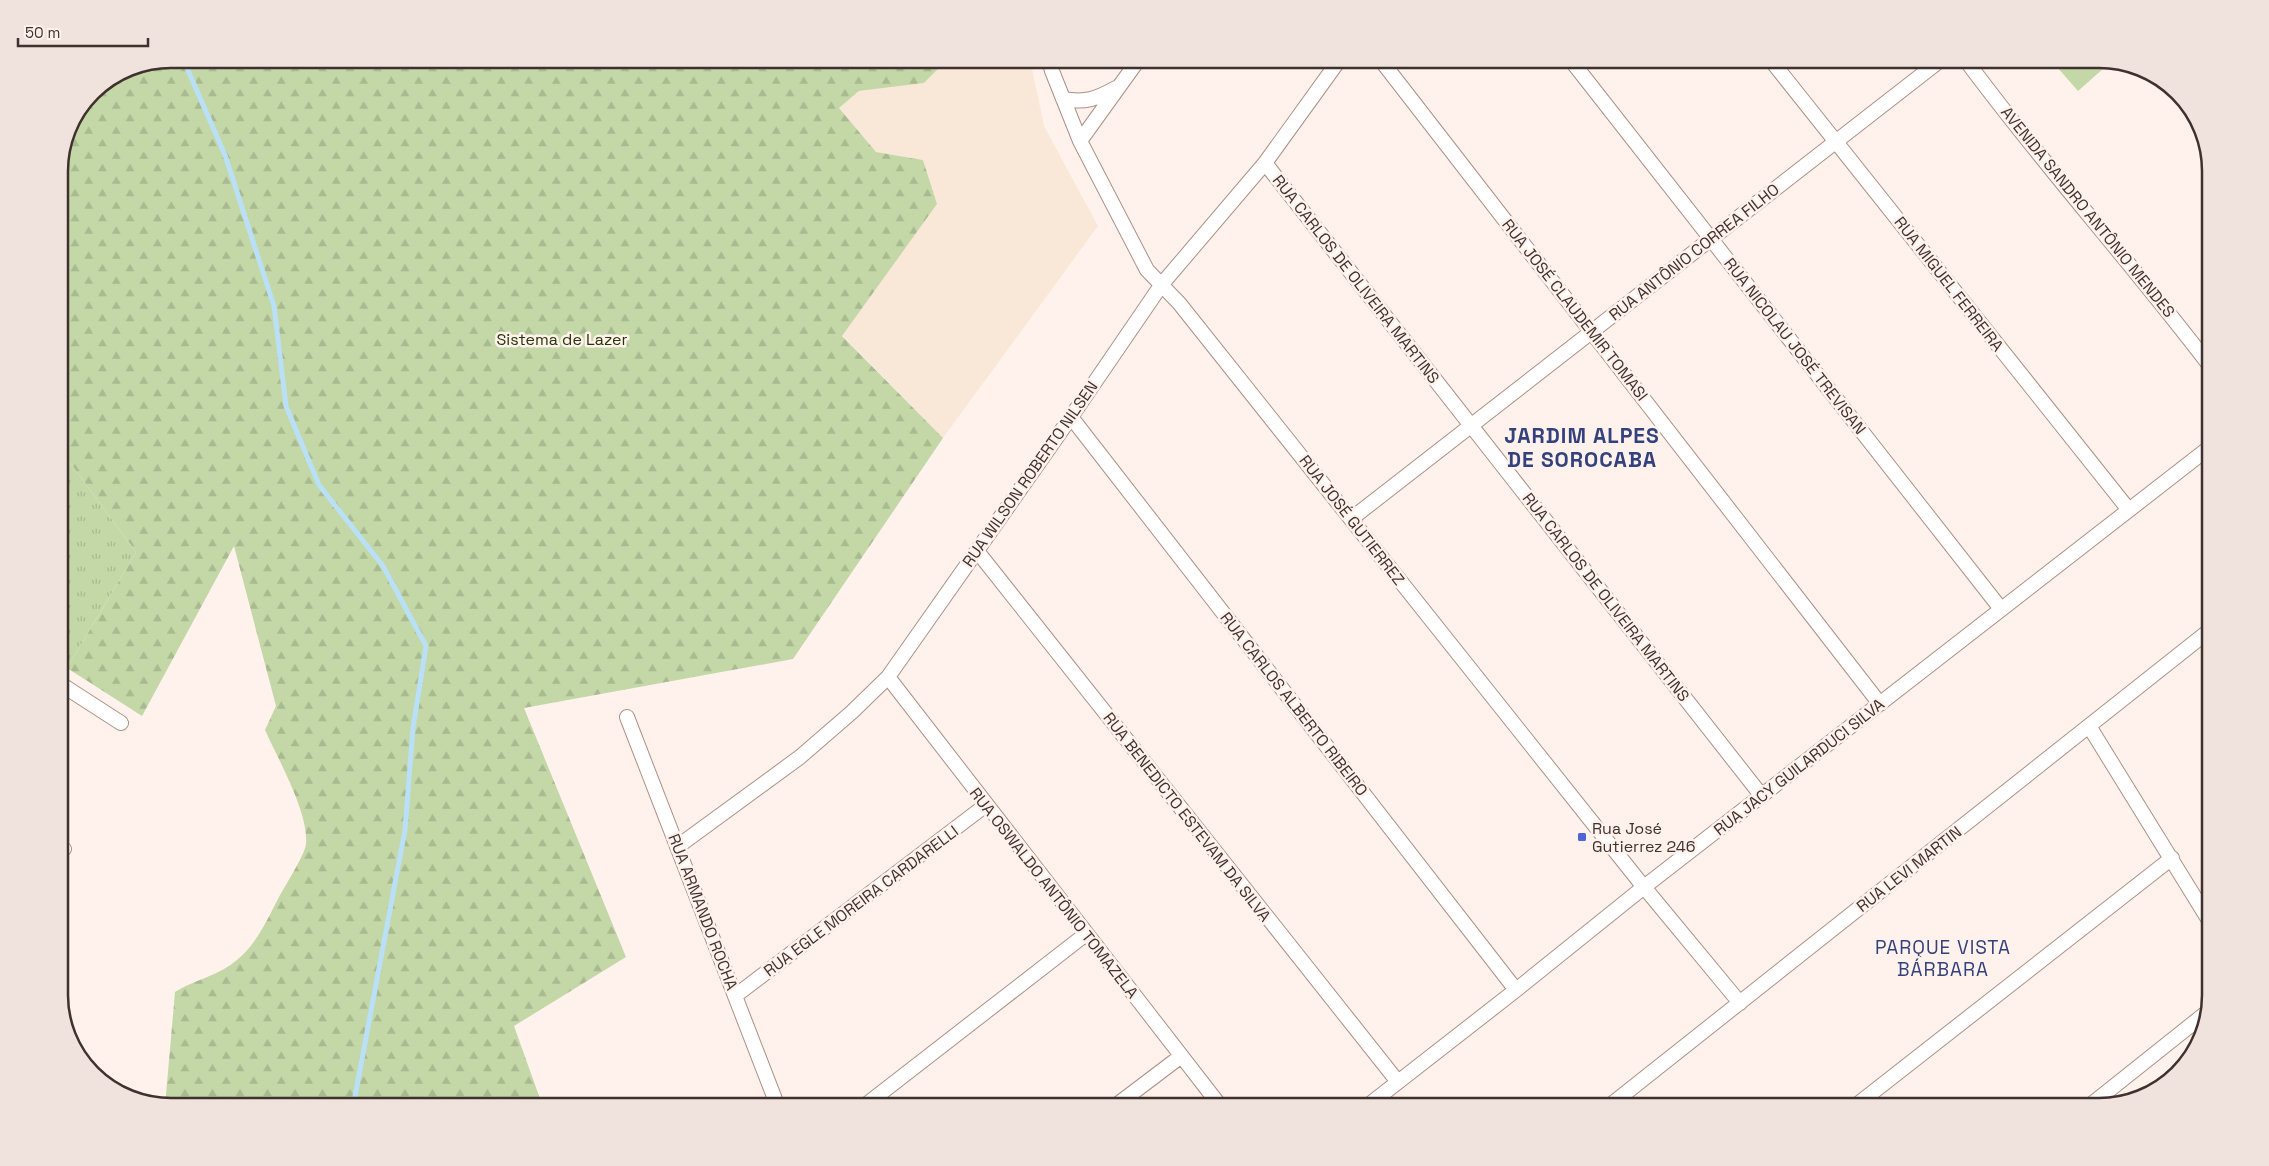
<svg xmlns="http://www.w3.org/2000/svg" width="2269" height="1166" font-family="'Space Grotesk',sans-serif">
<defs>
<pattern id="forest-firs" width="22" height="20" patternUnits="userSpaceOnUse" patternTransform="scale(1.25)"><rect width="22" height="20" fill="#c4d7a7"/><path d="M5 1l3.5 6h-7zM16 11l3.5 6h-7z" fill="#a9b990"/></pattern>
<pattern id="park-tufts" width="24" height="20" patternUnits="userSpaceOnUse" patternTransform="scale(1.25)"><rect width="24" height="20" fill="#c4d7a7"/><path d="M3 7l-1-3M5 7V3M7 7l1-3M15 17l-1-3M17 17v-4M19 17l1-3" fill="none" stroke="#a9b990"/></pattern>
</defs>
<rect width="100%" height="100%" fill="#fff2ed"/>
<path fill="#f9e8d7" d="M948 59H1030L1044 126 1098 226 943 438 842 335 937 204 923 160 876 152 839 108 859 91 924 83Z"/>
<path fill="url(#forest-firs)" d="M171 59H948L924 83 859 91 839 108 876 152 923 160 937 204 842 336 943 438 793 659 524 708 626 957 514 1026 543 1107 165 1106 175 992C196 979 219 976 238 959 257 943 267 920 278 899 284 887 305 855 306 844 309 813 278 759 265 730L276 706 234 546 142 716 67 668 136 552 59 448V164L67 128 92 91 128 67Z"/>
<path fill="url(#park-tufts)" d="M59 448 136 552 67 668 59 663Z"/>
<path fill="#c4d7a7" d="M2050 59H2096L2104 68 2078 91Z"/>
<g fill="none" stroke-linecap="round" stroke-linejoin="round">
<path stroke="#b9e0f7" stroke-width="5" d="M183 59 225 155 274 306 286 406 319 485 383 566 426 646 413 728 405 830 353 1107"/>
<defs>
<path id="street" d="M1049 59 1052 71 1080 141 1147 270 1179 303 1639 881 1740 1003
M1380 59 1880 704
M1570 59 2001 609
M1770 59 2129 510
M1965 59C2043 165 2131 262 2210 366
M1063 99C1086 103 1096 99 1116 88
M1080 141 1139 59
M1265 163 1761 795
M1071 417 1516 990
M1351 519 1942 59
M977 551 1398 1082
M888 677 1221 1107
M59 683 121 723
M627 717 778 1107
M2089 726 2210 922
M59 846 64 849
M677 847 800 757 852 712 888 677 1071 417 1162 284 1265 163 1340 59
M735 996 986 805
M863 1107 1086 934
M1114 1107 1180 1057
M1366 1107 1516 990 1644 887 2210 447
M1608 1107 2210 630
M1854 1107 2172 858
M2088 1107 2206 1013"/>
</defs>
<use href="#street" stroke="#ad9085" stroke-width="16"/>
<use href="#street" stroke="#fff" stroke-width="14"/>
</g>
<rect fill="#4c64d9" stroke="#fff2ed" stroke-width="2" x="1577" y="832" width="10" height="10" rx="2.5"/>
<g text-anchor="middle" dominant-baseline="central" stroke-width="5" stroke-linejoin="round" paint-order="stroke">
<g font-size="16" fill="#3f322e" stroke="#fff2ed">
<text transform="translate(2088 212) rotate(51)">AVENIDA SANDRO ANTÔNIO MENDES</text>
<text transform="translate(1694 252) rotate(-38)">RUA ANTÔNIO CORREA FILHO</text>
<text transform="translate(1356 279) rotate(52)">RUA CARLOS DE OLIVEIRA MARTINS</text>
<text transform="translate(1949 284) rotate(52)">RUA MIGUEL FERREIRA</text>
<text transform="translate(1575 310) rotate(52)">RUA JOSÉ CLAUDEMIR TOMASI</text>
<text transform="translate(1795 346) rotate(52)">RUA NICOLAU JOSÉ TREVISAN</text>
<text transform="translate(1030 474) rotate(-55)">RUA WILSON ROBERTO NILSEN</text>
<text transform="translate(1352 520) rotate(52)">RUA JOSÉ GUTIERREZ</text>
<text transform="translate(1606 597) rotate(52)">RUA CARLOS DE OLIVEIRA MARTINS</text>
<text transform="translate(1294 704) rotate(52)">RUA CARLOS ALBERTO RIBEIRO</text>
<text transform="translate(1799 767) rotate(-38)">RUA JACY GUILARDUCI SILVA</text>
<text transform="translate(1187 817) rotate(52)">RUA BENEDICTO ESTEVAM DA SILVA</text>
<text transform="translate(1909 869) rotate(-38)">RUA LEVI MARTIN</text>
<text transform="translate(1054 893) rotate(52)">RUA OSWALDO ANTÔNIO TOMAZELA</text>
<text transform="translate(861 901) rotate(-37)">RUA EGLE MOREIRA CARDARELLI</text>
<text transform="translate(703 912) rotate(69)">RUA ARMANDO ROCHA</text>
</g>
<g font-size="16" fill="#273506" stroke="#fff2ed">
<text x="562" y="339">Sistema de Lazer</text>
</g>
<g font-size="16" fill="#3f322e" stroke="#fff2ed" text-anchor="start">
<text x="1592" y="828">Rua José<tspan x="1592" dy="18">Gutierrez 246</tspan></text>
</g>
<g font-size="19" letter-spacing="1" fill="#33417c" stroke="#fff2ed">
<text x="1943" y="947">PARQUE VISTA<tspan x="1943" dy="22">BÁRBARA</tspan></text>
</g>
<g font-size="21" font-weight="bold" letter-spacing="1" fill="#33417c" stroke="#fff2ed">
<text x="1582" y="435">JARDIM ALPES<tspan x="1582" dy="24">DE SOROCABA</tspan></text>
</g>
</g>
<path d="M0 0H2269V1166H0ZM171 68H2099A103 103 0 0 1 2202 171V995A103 103 0 0 1 2099 1098H171A103 103 0 0 1 68 995V171A103 103 0 0 1 171 68Z" fill="#f0e3de" fill-rule="evenodd"/>
<path fill="none" stroke="#3f322e" stroke-width="2.5" d="M171 68H2099A103 103 0 0 1 2202 171V995A103 103 0 0 1 2099 1098H171A103 103 0 0 1 68 995V171A103 103 0 0 1 171 68Z"/>
<path d="M18 38v8h130v-8" fill="none" stroke="#3f322e" stroke-width="2.5"/>
<text x="25" y="38" font-size="15" fill="#3f322e" stroke="#fff2ed" stroke-width="4" paint-order="stroke">50 m</text>
</svg>
